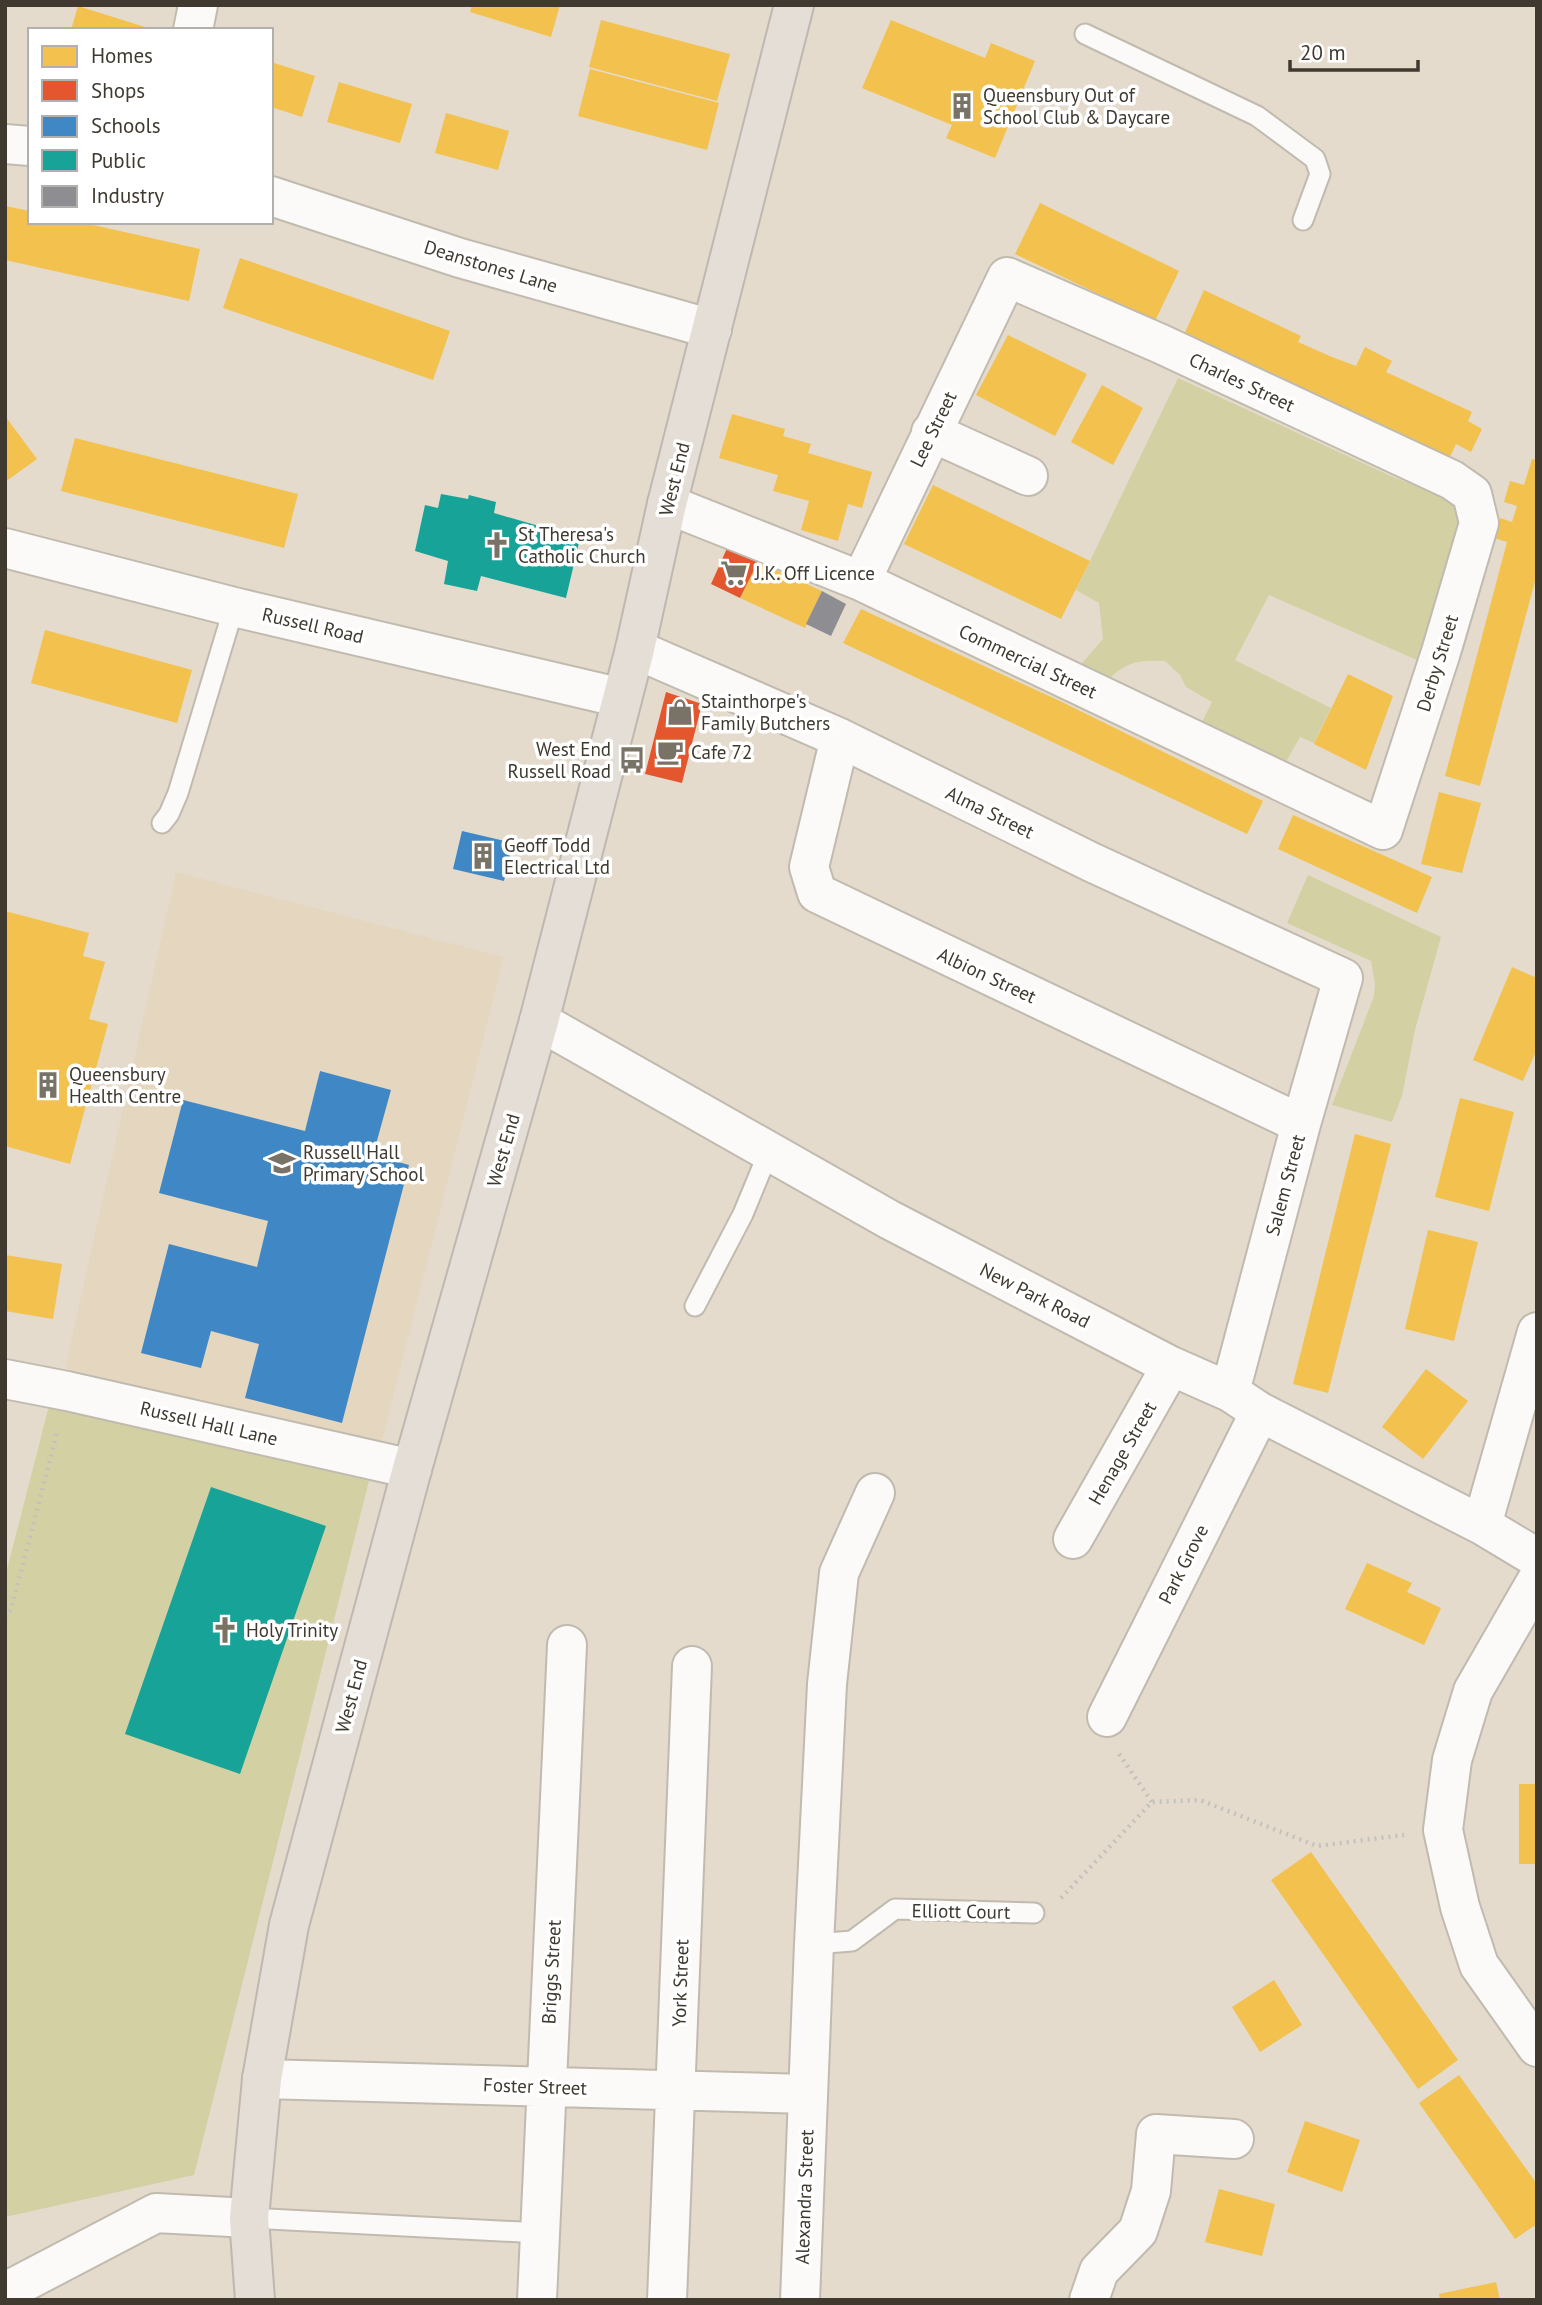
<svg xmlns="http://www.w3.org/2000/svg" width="1542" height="2305" font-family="'PT Sans',sans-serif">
<rect width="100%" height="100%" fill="#e4dbcd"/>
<path fill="#e5d7bf" d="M176 872 504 957 381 1445 65 1368Z"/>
<path fill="#d3d1a3" d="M1178 378 1393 477 1445 497 1459 514 1461 547 1426 664 1269 595 1235 660 1331 708 1314 743 1300 737 1283 767 1201 724 1212 702 1186 687 1180 675 1165 661C1140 660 1127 661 1108 680L1077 669 1103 639 1099 603 1076 590Z
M1308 875 1441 937 1415 1030 1402 1096 1392 1122 1332 1105 1374 996 1375 985 1371 961 1287 923Z
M49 1406 369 1481 194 2175 5 2217V1577Z"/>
<path fill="#f2c14e" d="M472 5H560L551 37 470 12Z
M78 6 145 27V30H71Z
M601 20 730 54 717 101 589 67Z
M891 20 985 58 991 43 1035 61 995 158 946 138 952 125 862 88Z
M271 62 315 76 302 117 271 107Z
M590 69 719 103 707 150 578 116Z
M339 82 412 104 400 143 327 122Z
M446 113 509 131 498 170 435 153Z
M1040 203 1179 271 1155 321 1015 254Z
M5 206 30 211V222H80L200 249 189 301 5 260Z
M240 258 450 331 433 380 223 308Z
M1204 290 1301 336 1298 342 1332 357 1356 366 1365 347 1392 361 1386 372 1472 412 1468 421 1482 429 1471 452 1456 444 1448 461 1183 337Z
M1008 335 1087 374 1055 436 976 395Z
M1102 385 1143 408 1113 465 1071 442Z
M732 414 785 429 783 436 811 444 808 453 872 472 862 508 848 504 838 541 801 530 809 501 773 491 778 475 719 458Z
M5 416 37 459 5 482Z
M75 438 298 494 284 548 61 491Z
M1532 459 1537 460V574L1480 786 1445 776 1507 542 1494 538 1500 518 1512 522 1517 506 1504 502 1510 481 1524 485Z
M933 485 1090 561 1061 619 904 544Z
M758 562 822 591 805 628 740 598Z
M861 609 1062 702 1263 801 1247 834 843 643Z
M45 630 192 670 177 723 31 683Z
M1348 674 1393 696 1366 770 1314 744Z
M1439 792 1481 803 1462 873 1421 864Z
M1293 815 1432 877 1417 913 1278 849Z
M5 911 89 933 83 956 105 962 89 1019 108 1024 70 1164 5 1146Z
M1512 967 1537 978V1049L1523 1081 1473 1060Z
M1460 1098 1514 1112 1489 1211 1435 1197Z
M1355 1134 1391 1144 1328 1393 1293 1384Z
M1428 1230 1478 1242 1454 1341 1405 1329Z
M5 1255 62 1264 53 1319 5 1311Z
M1426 1369 1468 1401 1423 1459 1382 1427Z
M1367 1563 1412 1583 1407 1592 1441 1608 1424 1645 1345 1609Z
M1519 1784H1537V1864H1519Z
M1311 1852 1458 2060 1418 2089 1271 1880Z
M1274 1980 1302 2025 1260 2052 1232 2007Z
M1459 2075 1537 2184V2224L1515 2239 1419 2103Z
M1305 2121 1360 2140 1342 2192 1287 2172Z
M1219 2189 1275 2204 1262 2256 1205 2242Z
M1496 2282 1500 2300H1440L1439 2294Z"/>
<path fill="#e4572e" d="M728 546 758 562 740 598 711 584Z
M666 692 702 704 682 783 645 774Z"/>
<path fill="#3f88c5" d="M462 831 513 843 504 881 453 869Z
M320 1071 391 1090 373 1155 409 1165 342 1423 245 1398 259 1344 211 1331 201 1368 141 1353 169 1244 257 1267 268 1221 159 1193 183 1100 305 1131Z"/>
<path fill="#17a398" d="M441 494 468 499 469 495 496 502 494 513 580 538 566 598 481 576 477 591 444 584 448 561 415 551 425 505 438 508Z
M211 1487 326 1526 240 1774 125 1734Z"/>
<path fill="#8d8d92" d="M822 591 846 604 831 636 806 624Z"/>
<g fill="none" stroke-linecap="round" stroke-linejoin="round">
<defs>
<path id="service" d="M1085 34 1257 116 1315 159 1320 174 1303 220
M162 823 169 814 178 793 234 607
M695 1306 743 1214 769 1151
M814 1944 852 1941 895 1909 1034 1913
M249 2218 540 2233"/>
<path id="minor" d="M193 30 198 5
M5 144 30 146
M271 196 460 258 712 329
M931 432 1028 476
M667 504 861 581 1383 830 1441 652 1479 523 1472 494 1452 480 1161 344 1007 277 861 581
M5 548 234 607 622 698
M635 649 840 738 1091 862 1343 978 1301 1124 1230 1392
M840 738 809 867 817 893 1301 1124
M539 1021 890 1220 1171 1366 1230 1392 1260 1412 1482 1525 1537 1558
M5 1379 67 1391 412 1469
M1482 1525 1537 1332
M1073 1539 1171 1366
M1537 1580 1473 1691 1452 1760 1443 1830 1460 1907 1479 1965 1537 2047
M1107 1717 1260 1412
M262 2079 808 2094
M5 2292 156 2213 249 2218
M537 2300 567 1645
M667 2300 692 1666
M800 2300 814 1944 827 1684 839 1573 875 1493
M1089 2300 1099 2271 1138 2231 1151 2191 1156 2134 1234 2139"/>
<path id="primary" d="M255 2300 249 2218 262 2079 289 1925 412 1469 539 1021 635 649 667 504 794 5"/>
</defs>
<use href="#service" stroke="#c0baaf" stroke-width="23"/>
<use href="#minor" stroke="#c0baaf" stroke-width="42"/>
<use href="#primary" stroke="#bdb8b0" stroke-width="42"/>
<path stroke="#c4c1bd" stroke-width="4.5" stroke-dasharray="2 5" stroke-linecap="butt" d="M5 1617 11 1610 58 1429
M1119 1754 1152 1802
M1061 1898 1152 1802 1200 1800 1317 1846 1404 1835"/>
<use href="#service" stroke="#fbfaf8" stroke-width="19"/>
<use href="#minor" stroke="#fbfaf8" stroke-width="38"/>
<use href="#primary" stroke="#e4ded6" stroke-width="38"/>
</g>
<defs>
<symbol id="building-bare" viewBox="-9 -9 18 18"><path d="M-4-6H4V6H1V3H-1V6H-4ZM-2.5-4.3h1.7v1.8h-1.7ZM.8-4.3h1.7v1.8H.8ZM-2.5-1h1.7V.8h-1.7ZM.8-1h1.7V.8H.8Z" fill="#797266" stroke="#fff" stroke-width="2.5" paint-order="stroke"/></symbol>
<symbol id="church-bare" viewBox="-9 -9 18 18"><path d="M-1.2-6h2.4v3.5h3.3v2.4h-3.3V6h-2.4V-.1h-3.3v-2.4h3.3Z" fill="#797266" stroke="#fff" stroke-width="2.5" paint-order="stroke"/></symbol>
<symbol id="supermarket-bare" viewBox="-9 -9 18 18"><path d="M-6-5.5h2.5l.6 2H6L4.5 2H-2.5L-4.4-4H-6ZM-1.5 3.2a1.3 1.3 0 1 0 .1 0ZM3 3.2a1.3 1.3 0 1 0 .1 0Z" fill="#797266" stroke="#fff" stroke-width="2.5" paint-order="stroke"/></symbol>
<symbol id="shop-bare" viewBox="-9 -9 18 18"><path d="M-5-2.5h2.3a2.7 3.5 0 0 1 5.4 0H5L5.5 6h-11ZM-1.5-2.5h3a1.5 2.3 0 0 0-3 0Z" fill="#797266" stroke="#fff" stroke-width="2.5" paint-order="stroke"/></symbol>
<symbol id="cafe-bare" viewBox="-9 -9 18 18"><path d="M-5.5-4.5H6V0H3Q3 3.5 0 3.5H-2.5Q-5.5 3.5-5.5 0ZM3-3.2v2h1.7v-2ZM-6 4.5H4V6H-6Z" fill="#797266" stroke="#fff" stroke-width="2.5" paint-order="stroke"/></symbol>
<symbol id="bus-bare" viewBox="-9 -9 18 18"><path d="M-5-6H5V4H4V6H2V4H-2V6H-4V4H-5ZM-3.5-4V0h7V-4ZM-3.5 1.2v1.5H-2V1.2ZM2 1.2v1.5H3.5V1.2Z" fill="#797266" stroke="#fff" stroke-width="2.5" paint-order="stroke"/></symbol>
<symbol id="school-bare" viewBox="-9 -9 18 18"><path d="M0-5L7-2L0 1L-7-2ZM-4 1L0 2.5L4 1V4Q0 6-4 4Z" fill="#797266" stroke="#fff" stroke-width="2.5" paint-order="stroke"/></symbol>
</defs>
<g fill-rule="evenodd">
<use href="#building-bare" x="943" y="87" width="38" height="38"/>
<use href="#church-bare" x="478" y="526" width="38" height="38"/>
<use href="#supermarket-bare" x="715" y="554" width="38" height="38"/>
<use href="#shop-bare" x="661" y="693" width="38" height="38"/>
<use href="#cafe-bare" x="651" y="733" width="38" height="38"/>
<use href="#bus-bare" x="613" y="741" width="38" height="38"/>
<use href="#building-bare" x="464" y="837" width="38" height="38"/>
<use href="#building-bare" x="29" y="1066" width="38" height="38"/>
<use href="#school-bare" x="263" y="1144" width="38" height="38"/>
<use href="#church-bare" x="206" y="1611" width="38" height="38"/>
</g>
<g text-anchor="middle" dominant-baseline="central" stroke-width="7" stroke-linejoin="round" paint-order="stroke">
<g font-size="19" fill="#3f392f" stroke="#fff" text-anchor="start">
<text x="983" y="95">Queensbury Out of<tspan x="983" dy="22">School Club &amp; Daycare</tspan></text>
<text x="518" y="534">St Theresa's<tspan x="518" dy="22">Catholic Church</tspan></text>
<text x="755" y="573">J.K. Off Licence</text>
<text x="701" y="701">Stainthorpe's<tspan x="701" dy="22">Family Butchers</tspan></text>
<text x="611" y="749" text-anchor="end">West End<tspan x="611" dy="22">Russell Road</tspan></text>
<text x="691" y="752">Cafe 72</text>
<text x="504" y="845">Geoff Todd<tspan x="504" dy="22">Electrical Ltd</tspan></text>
<text x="69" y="1074">Queensbury<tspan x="69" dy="22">Health Centre</tspan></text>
<text x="303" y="1152">Russell Hall<tspan x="303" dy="22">Primary School</tspan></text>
<text x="246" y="1630">Holy Trinity</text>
</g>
<g font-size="19" fill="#3f392f" stroke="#fff">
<text transform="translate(491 266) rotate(17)">Deanstones Lane</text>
<text transform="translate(1242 382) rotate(25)">Charles Street</text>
<text transform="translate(933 429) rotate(-64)">Lee Street</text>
<text transform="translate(674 479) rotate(-76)">West End</text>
<text transform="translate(313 625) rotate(13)">Russell Road</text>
<text transform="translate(1028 661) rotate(25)">Commercial Street</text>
<text transform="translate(1437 663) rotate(-73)">Derby Street</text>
<text transform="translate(990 812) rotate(26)">Alma Street</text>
<text transform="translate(987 975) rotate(25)">Albion Street</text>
<text transform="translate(503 1150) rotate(-74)">West End</text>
<text transform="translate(1285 1185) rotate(-75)">Salem Street</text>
<text transform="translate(1035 1295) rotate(27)">New Park Road</text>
<text transform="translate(209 1423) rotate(13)">Russell Hall Lane</text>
<text transform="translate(1122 1453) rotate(-60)">Henage Street</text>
<text transform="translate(1183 1564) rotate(-63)">Park Grove</text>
<text transform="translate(351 1696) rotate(-75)">West End</text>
<text transform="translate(961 1911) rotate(1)">Elliott Court</text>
<text transform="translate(551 1972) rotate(-87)">Briggs Street</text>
<text transform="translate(680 1983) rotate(-88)">York Street</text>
<text transform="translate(535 2086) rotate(2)">Foster Street</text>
<text transform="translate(804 2197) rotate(-88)">Alexandra Street</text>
</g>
</g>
<rect width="1542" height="2305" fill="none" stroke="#3f392f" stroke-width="14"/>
<rect x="28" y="28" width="245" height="196" fill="#ffffff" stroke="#b2b0ac" stroke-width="2"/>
<rect x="42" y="46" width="35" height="21" fill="#f2c14e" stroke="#b2b0ac" stroke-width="2"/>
<text x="91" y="63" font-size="21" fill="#3f392f">Homes</text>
<rect x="42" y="80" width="35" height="21" fill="#e4572e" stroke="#b2b0ac" stroke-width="2"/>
<text x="91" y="98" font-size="21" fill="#3f392f">Shops</text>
<rect x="42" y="116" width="35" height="21" fill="#3f88c5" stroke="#b2b0ac" stroke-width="2"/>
<text x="91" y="133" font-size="21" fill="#3f392f">Schools</text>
<rect x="42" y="150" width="35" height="21" fill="#17a398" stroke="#b2b0ac" stroke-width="2"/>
<text x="91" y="168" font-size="21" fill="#3f392f">Public</text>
<rect x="42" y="186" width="35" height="21" fill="#8d8d92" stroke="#b2b0ac" stroke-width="2"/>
<text x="91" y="203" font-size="21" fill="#3f392f">Industry</text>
<path d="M1290 60v10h128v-10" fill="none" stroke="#3f392f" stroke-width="3.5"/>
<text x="1300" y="60" font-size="21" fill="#3f392f" stroke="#ffffff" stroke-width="5" paint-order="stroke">20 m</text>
</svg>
